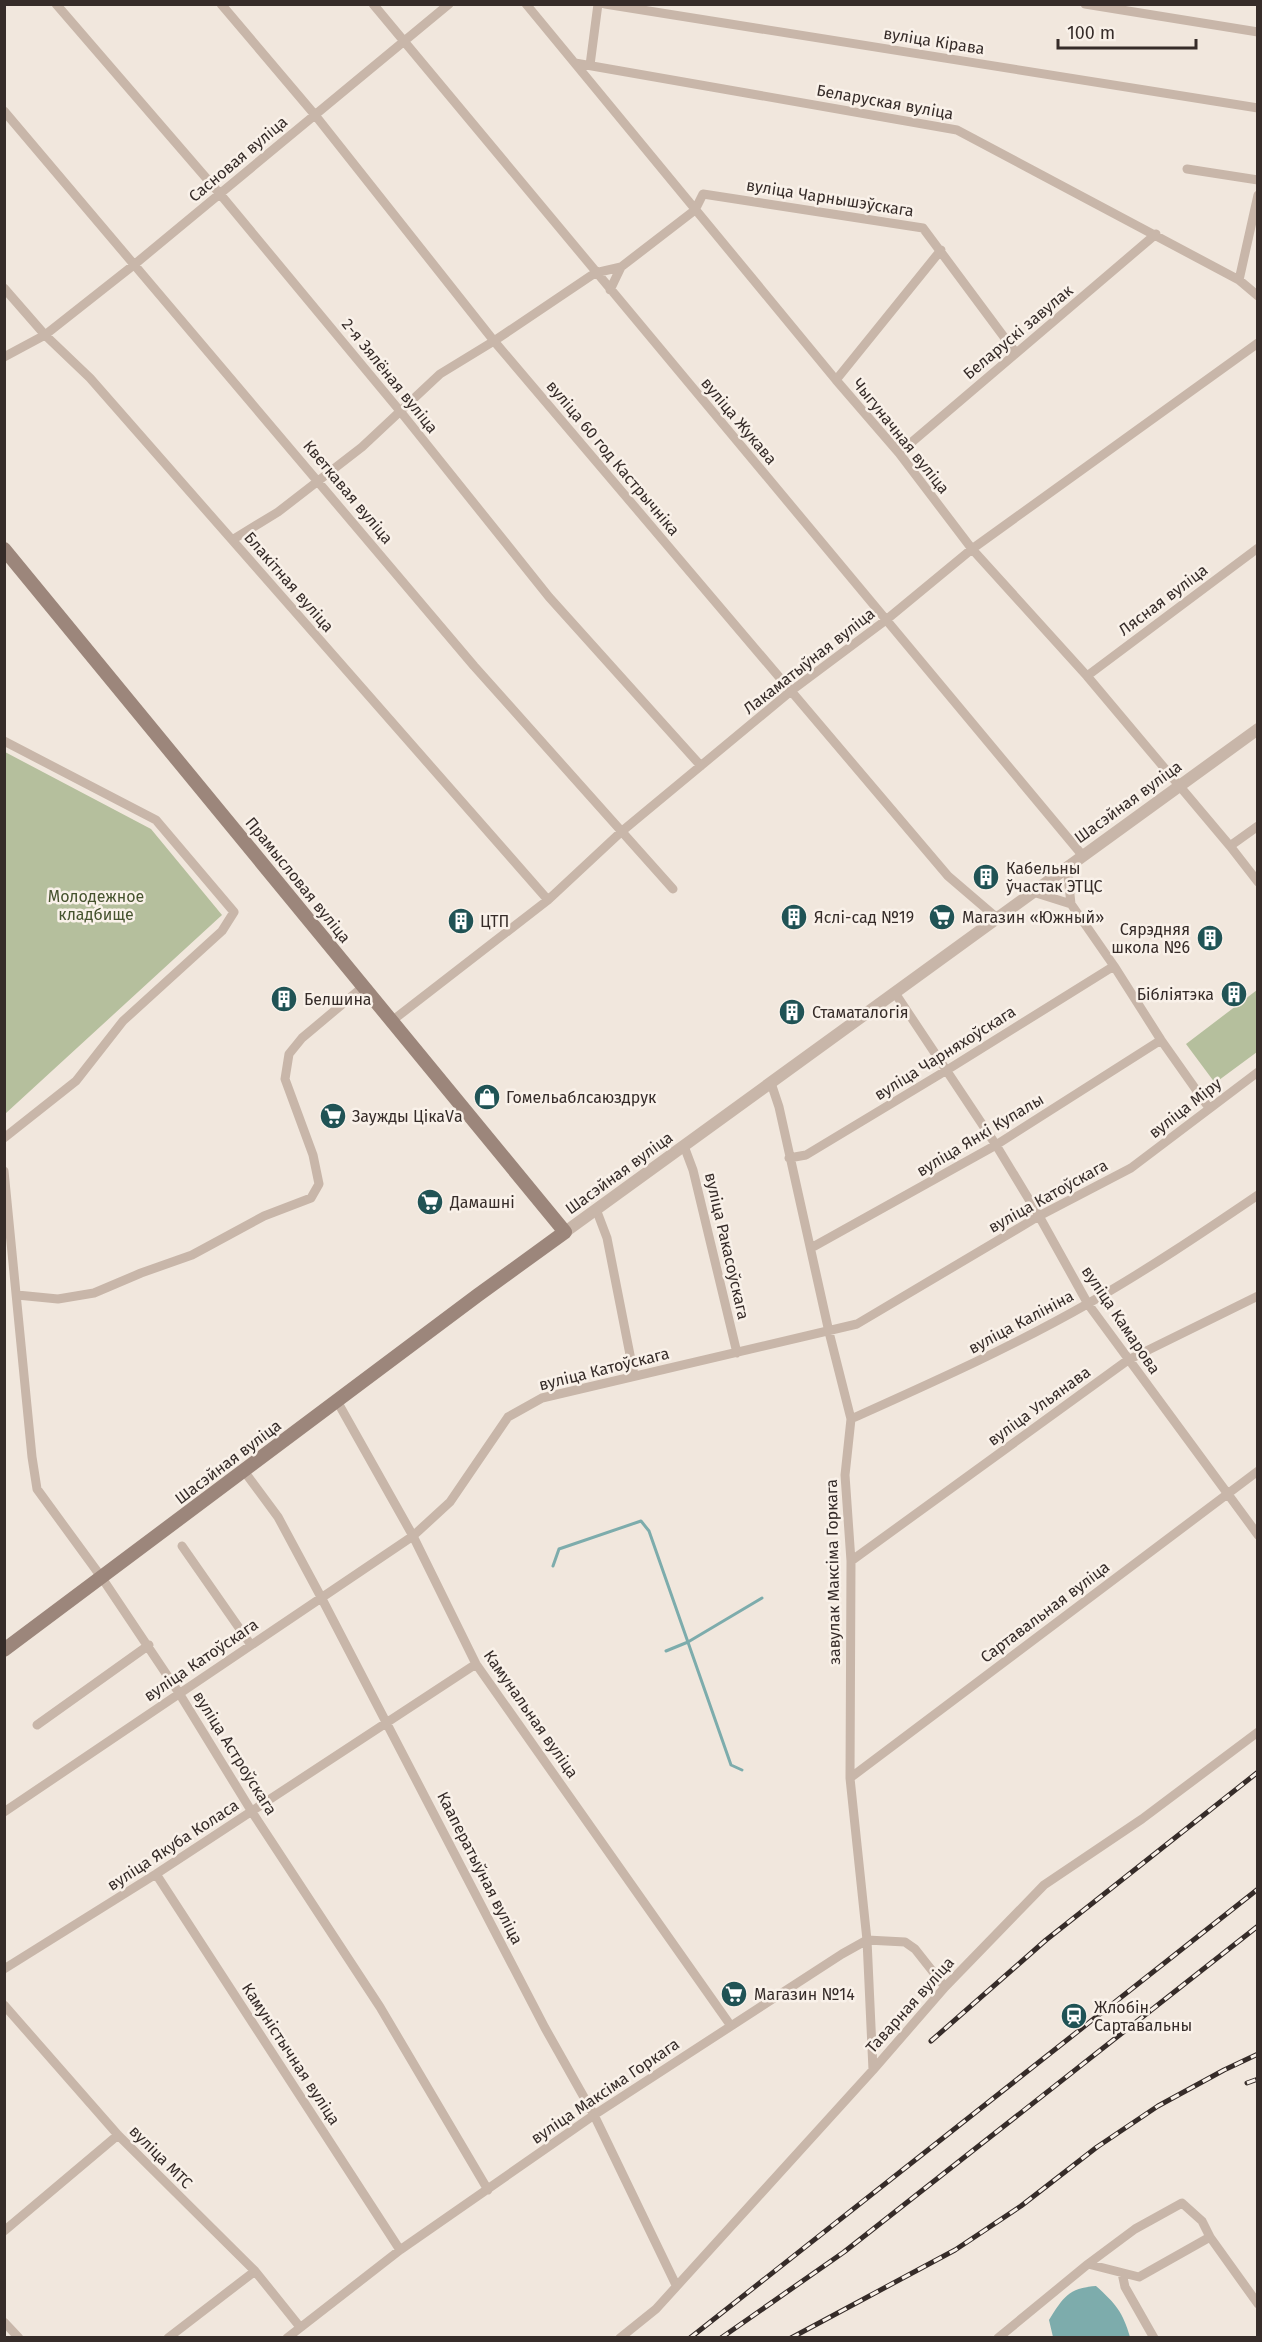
<svg xmlns="http://www.w3.org/2000/svg" width="1262" height="2342" font-family="'Fira Sans',sans-serif">
<rect width="100%" height="100%" fill="#f1e7dd"/>
<path fill="#b5bf9d" d="M5 752 151 829 222 915 5 1114Z
M1257 990V1052L1215 1083 1186 1044Z"/>
<path fill="#7dacac" d="M1096 2286C1115 2303 1123 2312 1130 2337H1053L1049 2320C1063 2298 1068 2288 1096 2286Z"/>
<g fill="none" stroke-linecap="round" stroke-linejoin="round">
<path stroke="#7dacac" stroke-width="3" d="M553 1566 559 1549 641 1521 649 1531 731 1765 742 1770
M666 1651 688 1642 762 1598"/>
<path stroke="#c8b6a9" stroke-width="9" d="M56 4 220 194 400 411 549 597 701 766
M221 4 315 115 494 341 948 876 997 918
M373 4 1083 856
M526 4 836 380 899 453 972 549 1087 676 1230 846 1258 882
M605 4 1258 108
M1085 4 1258 32
M575 63 957 130 1239 280 1258 296
M590 65 598 4
M4 111 474 666 673 889
M1187 169 1258 180
M1239 280 1258 195
M4 288 45 335 90 378 548 900
M610 290 621 267
M4 357 45 335 135 264 449 4
M836 380 941 250
M899 453 1156 234
M232 540 278 512 362 447 440 374 494 341 595 273 621 267 695 210 703 194 923 228 1016 353
M1087 676 1258 548
M4 741 156 820 234 912 222 931 123 1021 76 1081 4 1138
M1230 846 1258 826
M1067 867 1071 904
M1033 892 1071 904 1114 966 1161 1040 1209 1108
M895 993 996 1145 1039 1216 1088 1304 1258 1535
M393 1020 548 900 621 832 791 691 886 620 972 549 1258 343
M771 1083 779 1107 829 1332 851 1419 845 1475 851 1561 850 1778 867 1940 873 2070
M684 1146 693 1170 737 1353
M789 1158 806 1155 947 1070 1114 966
M4 1171 32 1457 37 1489 102 1578 179 1693 252 1812 380 2007 488 2190
M596 1209 607 1238 634 1375
M811 1248 996 1145 1161 1040
M17 1295 58 1299 94 1293 141 1273 192 1255 264 1216 311 1198 319 1184 313 1155 285 1079 289 1054 302 1038 364 986
M337 1401 413 1536 476 1664 731 2026
M851 1419C931 1383 1012 1347 1089 1303 1147 1270 1202 1233 1258 1195
M244 1471 278 1517 321 1597 545 2028 594 2115 676 2285
M182 1546 251 1645
M851 1561 1128 1360 1258 1296
M37 1725 149 1645
M850 1778 1258 1471
M4 1812 413 1536 450 1502 508 1417 542 1398 857 1324 1039 1216 1131 1168 1258 1072
M156 1874 400 2250
M4 1969 156 1874 476 1664
M4 2005 118 2135 255 2271 300 2327
M4 2231 118 2135
M1088 2264 1135 2229 1182 2203 1202 2221 1210 2237
M1122 2273 1125 2287 1154 2338
M4 2322 19 2338
M168 2338 255 2271
M287 2338 400 2250 594 2115 842 1954 867 1940 905 1942 915 1949 945 1987
M620 2338 656 2309 873 2070 945 1987 1044 1885 1142 1819 1258 1732
M998 2338 1088 2264 1139 2277 1210 2237 1258 2304"/>
<path stroke="#c8b6a9" stroke-width="12" d="M565 1232 1258 729"/>
<path stroke="#9c867b" stroke-width="14" d="M4 549 565 1232 478 1295 4 1650"/>
<defs>
<path id="rail" d="M931 2041 1046 1940 1258 1772
M1247 2083 1258 2079
M690 2338 1258 1889
M721 2338 844 2252 1258 1926
M791 2338 955 2250 1021 2206 1097 2147 1158 2106 1224 2070 1258 2054"/>
</defs>
<use href="#rail" stroke="#362c29" stroke-width="5"/>
<use href="#rail" stroke="#f9f1e9" stroke-width="3" stroke-dasharray="9" stroke-linecap="butt"/>
</g>
<defs>
<symbol id="building-disc" viewBox="-11 -11 22 22"><circle r="9.5" fill="#205355" stroke="#f9f1e9"/><path d="M-4-6H4V6H1V3H-1V6H-4ZM-2.5-4.3h1.7v1.8h-1.7ZM.8-4.3h1.7v1.8H.8ZM-2.5-1h1.7V.8h-1.7ZM.8-1h1.7V.8H.8Z" fill="#fff"/></symbol>
<symbol id="supermarket-disc" viewBox="-11 -11 22 22"><circle r="9.5" fill="#205355" stroke="#f9f1e9"/><path d="M-6-5.5h2.5l.6 2H6L4.5 2H-2.5L-4.4-4H-6ZM-1.5 3.2a1.3 1.3 0 1 0 .1 0ZM3 3.2a1.3 1.3 0 1 0 .1 0Z" fill="#fff"/></symbol>
<symbol id="shop-disc" viewBox="-11 -11 22 22"><circle r="9.5" fill="#205355" stroke="#f9f1e9"/><path d="M-5-2.5h2.3a2.7 3.5 0 0 1 5.4 0H5L5.5 6h-11ZM-1.5-2.5h3a1.5 2.3 0 0 0-3 0Z" fill="#fff"/></symbol>
<symbol id="station-disc" viewBox="-11 -11 22 22"><circle r="9.5" fill="#205355" stroke="#f9f1e9"/><path d="M-3-6H3Q5-6 5-4V2Q5 4 3 4L4.5 6H3L1.5 4h-3L-3 6H-4.5L-3 4Q-5 4-5 2V-4Q-5-6-3-6ZM-3.5-4v3h7v-3ZM-3.5 1v1.5H-2V1ZM2 1v1.5H3.5V1Z" fill="#fff"/></symbol>
</defs>
<g fill-rule="evenodd">
<use href="#building-disc" x="971" y="862" width="30" height="30"/>
<use href="#building-disc" x="779" y="902" width="30" height="30"/>
<use href="#supermarket-disc" x="927" y="902" width="30" height="30"/>
<use href="#building-disc" x="446" y="906" width="30" height="30"/>
<use href="#building-disc" x="1195" y="923" width="30" height="30"/>
<use href="#building-disc" x="1219" y="979" width="30" height="30"/>
<use href="#building-disc" x="269" y="984" width="30" height="30"/>
<use href="#building-disc" x="777" y="997" width="30" height="30"/>
<use href="#shop-disc" x="472" y="1082" width="30" height="30"/>
<use href="#supermarket-disc" x="318" y="1101" width="30" height="30"/>
<use href="#supermarket-disc" x="415" y="1187" width="30" height="30"/>
<use href="#supermarket-disc" x="719" y="1979" width="30" height="30"/>
<use href="#station-disc" x="1059" y="2001" width="30" height="30"/>
</g>
<g text-anchor="middle" dominant-baseline="central" stroke-width="5" stroke-linejoin="round" paint-order="stroke">
<g font-size="16" fill="#362c29" stroke="#f9f1e9">
<text transform="translate(934 41) rotate(9)">вуліца Кірава</text>
<text transform="translate(885 102) rotate(10)">Беларуская вуліца</text>
<text transform="translate(238 159) rotate(-40)">Сасновая вуліца</text>
<text transform="translate(830 198) rotate(9)">вуліца Чарнышэўскага</text>
<text transform="translate(1018 332) rotate(-40)">Беларускі завулак</text>
<text transform="translate(390 376) rotate(51)">2-я Зялёная вуліца</text>
<text transform="translate(739 421) rotate(50)">вуліца Жукава</text>
<text transform="translate(901 436) rotate(51)">Чыгуначная вуліца</text>
<text transform="translate(613 458) rotate(50)">вуліца 60 год Кастрычніка</text>
<text transform="translate(348 492) rotate(50)">Кветкавая вуліца</text>
<text transform="translate(289 582) rotate(49)">Блакітная вуліца</text>
<text transform="translate(1163 600) rotate(-37)">Лясная вуліца</text>
<text transform="translate(809 661) rotate(-38)">Лакаматыўная вуліца</text>
<text transform="translate(1128 802) rotate(-36)">Шасэйная вуліца</text>
<text transform="translate(298 880) rotate(51)">Прамысловая вуліца</text>
<text transform="translate(945 1053) rotate(-32)">вуліца Чарняхоўскага</text>
<text transform="translate(1185 1108) rotate(-38)">вуліца Міру</text>
<text transform="translate(980 1135) rotate(-31)">вуліца Янкі Купалы</text>
<text transform="translate(619 1173) rotate(-36)">Шасэйная вуліца</text>
<text transform="translate(1048 1196) rotate(-29)">вуліца Катоўскага</text>
<text transform="translate(727 1246) rotate(77)">вуліца Ракасоўскага</text>
<text transform="translate(1121 1320) rotate(56)">вуліца Камарова</text>
<text transform="translate(1021 1322) rotate(-28)">вуліца Калініна</text>
<text transform="translate(604 1369) rotate(-14)">вуліца Катоўскага</text>
<text transform="translate(1039 1406) rotate(-36)">вуліца Ульянава</text>
<text transform="translate(228 1462) rotate(-37)">Шасэйная вуліца</text>
<text transform="translate(833 1572) rotate(-91)">завулак Максіма Горкага</text>
<text transform="translate(1045 1612) rotate(-37)">Сартавальная вуліца</text>
<text transform="translate(201 1660) rotate(-34)">вуліца Катоўскага</text>
<text transform="translate(531 1714) rotate(55)">Камунальная вуліца</text>
<text transform="translate(235 1753) rotate(58)">вуліца Астроўскага</text>
<text transform="translate(173 1845) rotate(-33)">вуліца Якуба Коласа</text>
<text transform="translate(480 1868) rotate(63)">Кааператыўная вуліца</text>
<text transform="translate(910 2005) rotate(-48)">Таварная вуліца</text>
<text transform="translate(291 2054) rotate(57)">Камуністычная вуліца</text>
<text transform="translate(605 2091) rotate(-34)">вуліца Максіма Горкага</text>
<text transform="translate(161 2157) rotate(45)">вуліца МТС</text>
</g>
<g font-size="16" fill="#362c29" stroke="#f9f1e9" text-anchor="start">
<text x="1006" y="868">Кабельны<tspan x="1006" dy="18">ўчастак ЭТЦС</tspan></text>
<text x="814" y="917">Яслі-сад №19</text>
<text x="962" y="917">Магазин «Южный»</text>
<text x="480" y="921">ЦТП</text>
<text x="1190" y="929" text-anchor="end">Сярэдняя<tspan x="1190" dy="18">школа №6</tspan></text>
<text x="1214" y="994" text-anchor="end">Бібліятэка</text>
<text x="304" y="999">Белшина</text>
<text x="812" y="1012">Стаматалогія</text>
<text x="506" y="1097">Гомельаблсаюздрук</text>
<text x="352" y="1116">Заужды ЦікаVа</text>
<text x="450" y="1202">Дамашні</text>
<text x="754" y="1994">Магазин №14</text>
<text x="1094" y="2007">Жлобін<tspan x="1094" dy="18">Сартавальны</tspan></text>
</g>
<g font-size="16" fill="#46532e" stroke="#f9f1e9">
<text x="96" y="896">Молодежное<tspan x="96" dy="18">кладбище</tspan></text>
</g>
</g>
<rect width="1262" height="2342" fill="none" stroke="#362c29" stroke-width="12"/>
<path d="M1058 39v9h138v-9" fill="none" stroke="#362c29" stroke-width="3"/>
<text x="1067" y="39" font-size="18" fill="#362c29" stroke="#f9f1e9" stroke-width="4.5" paint-order="stroke">100 m</text>
</svg>
